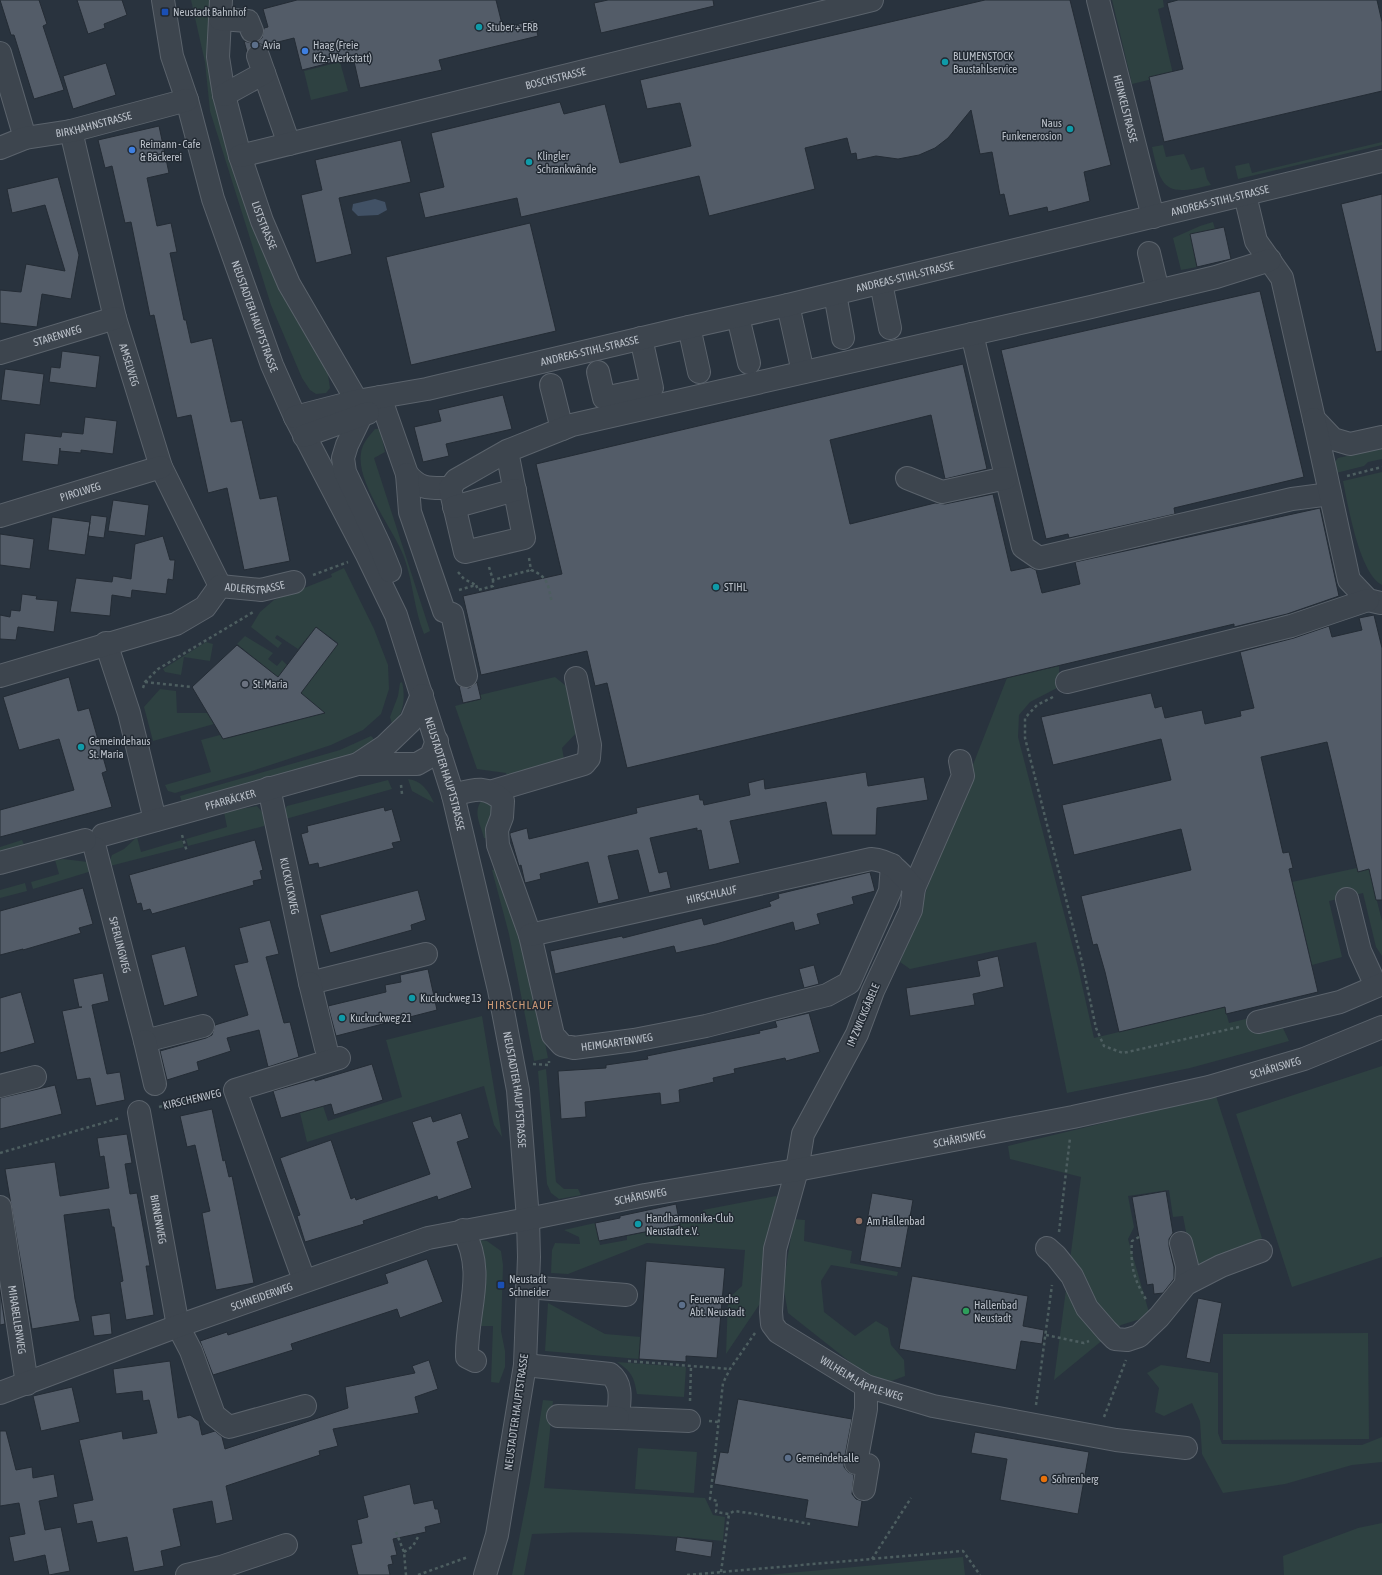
<svg xmlns="http://www.w3.org/2000/svg" width="1382" height="1575" font-family="'Asap Condensed',sans-serif">
<rect width="100%" height="100%" fill="#29333e"/>
<path fill="#2e4141" d="M191 0H211V49L327 368 330 388 326 393 316 394 310 390 302 378 271 305 210 111 205 62Z
M1112 0H1163L1164 7 1158 9 1173 74 1132 84Z
M340 62 348 91 311 100 304 71Z
M1382 142V145L1238 179 1235 166 1249 163 1252 173Z
M1163 145 1166 157 1184 154 1191 170 1204 167 1207 179 1211 185C1167 196 1161 191 1152 147Z
M1213 222 1215 229 1197 267 1181 270 1173 238 1200 226Z
M375 429H380L385 452 374 458 430 631 424 634C414 609 413 582 404 557 393 528 356 483 361 453 362 444 369 436 375 429Z
M1382 448V459L1368 462 1364 466 1336 473 1334 463 1338 458Z
M1382 472V585C1359 573 1348 505 1343 481Z
M344 568 374 629 388 665 389 689 381 714 363 730 331 745 252 771 175 793 168 791 165 785 211 772 201 740 220 735 223 739 324 713 293 687 310 681 338 643 316 627 298 649 277 635 275 638 282 643 278 648 251 627 260 612 274 600 332 577 331 574Z
M245 636 273 653 268 659 277 666 282 660 288 666 279 678 237 644Z
M206 642 213 644 210 661 184 657 181 675 165 672 163 669Z
M1059 666V687L1030 702 1019 715 1018 737 1078 967 1094 1038 1202 1012 1224 1005 1229 1023 1254 1017 1282 1026 1289 1041 1190 1068 1067 1093 1036 942 910 969 900 962 969 775 1007 678Z
M555 677 571 690 580 729 562 748 565 764 508 778 506 773 477 769 455 706 481 699 480 695Z
M402 682C406 699 403 713 393 727L390 717 398 696 400 683Z
M160 689 176 691 177 713H207L214 724 153 741 144 707Z
M371 736 373 738 374 743 360 752 183 805 180 796 340 750Z
M408 779C422 781 428 790 434 803L412 791Z
M388 780 392 789 282 820V814L287 806Z
M482 800 493 801 488 838H484C481 825 472 812 482 800Z
M257 806 263 813 265 823 264 826 188 846 186 839 227 827 224 812Z
M137 837 141 852 182 840 184 847 110 866V860L112 855 124 849Z
M22 840 25 847 0 853V847Z
M63 859 88 862 95 870 33 889 31 882 59 874 55 860Z
M1357 868 1358 872 1369 869 1382 921V956L1376 947 1363 893 1329 901 1342 957 1312 965 1292 882Z
M496 869 527 951 548 1058 534 1061 509 934 492 870Z
M25 883 27 891 0 898V890Z
M482 1016 502 1137 494 1125 484 1086 307 1142 300 1113 323 1106 328 1121 402 1097 386 1040Z
M1382 1066V1257L1292 1287 1236 1114Z
M546 1069 556 1182 564 1189H578L581 1195 559 1199 551 1193 547 1184 538 1071Z
M1216 1096 1262 1238 1194 1274 1183 1216 1173 1217 1169 1190 1128 1196 1134 1227 1128 1239 1150 1316 1121 1325 1054 1380 1081 1177 1010 1159 1008 1146Z
M776 1196 782 1202 761 1302 726 1354 728 1299 742 1286 745 1250 647 1243 568 1274 551 1273 552 1250 555 1243 580 1244 579 1237 564 1230 595 1223 600 1245 627 1240V1236L680 1225V1222L686 1220 685 1216 703 1213V1210Z
M794 1219 805 1220 804 1241 852 1251 850 1263 898 1272 897 1276 831 1265 821 1281 824 1312 855 1336 876 1321 888 1328 891 1345 904 1360 905 1376 886 1383 869 1377 788 1313 783 1285Z
M480 1240 487 1241 501 1251 503 1265 501 1331 505 1351V1367L499 1383 491 1382 493 1326H476L485 1277 486 1266 478 1244Z
M548 1303 605 1334 641 1337 639 1359 545 1351Z
M1368 1333 1369 1439 1223 1440V1334Z
M617 1362 686 1367 684 1397 637 1394C634 1377 632 1372 617 1362Z
M1161 1365 1218 1373V1433L1222 1444 1362 1445 1382 1437V1462L1352 1465 1285 1484 1223 1493 1202 1454 1200 1421 1192 1403 1164 1416 1155 1412 1159 1388 1147 1373Z
M543 1400 553 1401 544 1488 705 1498 713 1515 725 1517 723 1541C659 1534 596 1530 532 1534L524 1575H512L530 1483Z
M638 1448 697 1452 694 1493 635 1489Z
M1382 1523V1575H1284L1283 1556 1358 1528Z
M963 1557 965 1575H767Z"/>
<path fill="#415165" d="M375 199 385 202 387 210 378 215 358 216 352 210 353 204Z"/>
<path fill="#535c68" stroke="#242c35" d="M0 0H39L47 24 43 26 64 90 34 99 14 35H11Z
M77 0H122L127 15 104 24 105 28 88 34Z
M297 0H496L503 28 534 20 538 36 439 60 442 70 360 88 353 57 302 70 294 38 266 45 267 47 261 44H254L247 52 244 41 251 43 257 42 262 38 264 28 268 27 263 9Z
M608 0H713L714 6 601 33 594 3Z
M985 0H1070L1111 165 1084 172 1090 201 1048 212 1047 207 1009 216 1004 194 1000 195 992 152 980 154 971 110 948 138 935 148 919 155 898 159 876 156 857 160 856 153 851 154 847 138 805 148 815 189 709 216 699 176 521 217 517 198 425 218 419 193 444 187 431 133 560 102 564 114 605 104 620 163 691 146 680 103 647 109 640 80Z
M1178 0H1377L1382 22V91L1164 142 1149 77 1183 69 1167 3Z
M106 63 116 95 73 109 63 76Z
M159 126 169 173 147 178 157 226 171 223 177 252 170 253 184 320H186L191 343 212 338 231 422 242 420 260 499 277 496 290 561 244 570 227 488 208 493 191 415 177 418 154 315 150 316 131 222 125 223 112 166 105 168 98 140Z
M401 140 411 182 339 198 352 254 316 263 301 195 322 190 315 160Z
M58 177 79 255 71 299 42 294 37 327 0 323V290L21 292 26 264 65 271 45 205 12 213 7 189Z
M1382 194V351L1376 352 1341 204Z
M530 223 556 331 411 365 386 257Z
M1224 227 1231 259 1197 267 1190 234Z
M1260 291 1304 477 1174 508 1175 514 1069 538 1068 534 1046 539 1001 350Z
M62 351 100 356 96 388 49 382 51 367 60 368Z
M963 364 987 469 945 479 931 415 830 440 850 524 935 503 945 504 993 494 1011 571 1030 567 1036 570 1042 593 1080 584 1075 562 1320 508 1339 596 1287 614 1234 627V624L627 768 607 683 595 686 587 651 481 675 463 596 562 574 536 464Z
M5 369 44 374 40 405 1 400Z
M503 395 512 429 446 444 449 456 423 462 414 427 441 421 438 410Z
M85 417 117 421 113 454 81 450V453L71 452 60 451V448L58 465 22 461 25 433 61 437 62 432 83 434Z
M113 500 149 505 145 536 108 531Z
M91 515 107 517 104 538 88 536Z
M52 517 90 522 85 555 48 550Z
M0 534 34 539 30 569 0 565Z
M163 536 170 560H175L173 580 168 579 166 594 132 590 131 598 112 595 110 616 70 612 76 578 112 582 113 576 131 579 135 544Z
M22 594 37 596 36 599 58 601 54 632 18 627 16 640 0 639V615L10 617 11 610 20 611Z
M1374 615 1382 648V900H1376L1369 869 1358 872 1327 742 1261 757 1283 853 1289 852 1293 868 1289 869 1318 992 1226 1014 1225 1007 1119 1032 1105 972 1097 944 1093 945 1081 896 1191 870 1181 829 1074 855 1062 805 1171 780 1161 739 1053 765 1041 717 1151 693 1155 708 1162 706 1165 718 1202 710 1205 724 1241 716 1240 711 1254 708 1240 652 1294 638 1329 626 1332 637 1362 630 1359 618Z
M316 627 338 644 301 693 325 713 223 739 192 687 237 645 278 677Z
M69 677 78 711 89 708 107 771 102 773 112 807 0 837V810L74 790 59 739 19 750 3 697Z
M477 682 481 699 463 703 459 686 469 688Z
M866 772 868 786 924 777 928 800 877 808 876 835H832L826 802 730 821 740 863 709 870 701 830 697 831V828L650 838 659 873 667 871 671 888 649 893 638 850 608 856 619 899 598 904 588 862 540 874 541 879 525 883 521 865 519 866 510 835V833L527 828 529 839 637 813 636 808 699 794 700 800H703L704 805 750 795 748 783 764 779 765 789Z
M384 807 385 811 392 809 401 841 392 843 394 848 319 868 318 863 309 865 301 834 308 832 307 826Z
M255 840 263 870 260 871 262 879 253 881 254 885 152 914 150 909 143 911 141 903 137 904 129 875Z
M870 872 875 891 852 897 854 904 817 914 820 924 795 931 793 922 716 944 676 953 674 946 555 974 550 951 622 936 623 938 702 918 704 925 771 906 769 902 779 898 778 894Z
M83 888 93 924 79 928 81 933 23 950V949L0 955V911Z
M418 890 426 920 411 925 412 930 330 953 320 915Z
M270 920 279 954 266 957 284 1023 290 1022 299 1057 268 1067 259 1030 227 1038 231 1051 197 1062 199 1070 167 1080 160 1051 206 1038 212 1035 215 1025 248 1015 234 965 248 962 239 928Z
M185 946 198 996 164 1006 151 955Z
M998 956 1004 987 973 994 975 1005 910 1016 906 988 980 976 977 961Z
M814 965 819 984 804 988 799 969Z
M428 969 437 1010 336 1036 328 1006 386 992 385 985 401 982 400 975Z
M103 973 109 1001 92 1005 107 1074 120 1072 125 1100 96 1106 90 1078 77 1080 62 1011 82 1007H79L73 979Z
M21 992 35 1043 0 1053V998Z
M809 1013 820 1052 786 1061 785 1058 734 1069 735 1073 713 1078 714 1082 679 1090 680 1102 661 1105 660 1093 585 1102 586 1117 561 1119 558 1071 606 1068V1065L648 1059 647 1056 760 1033 759 1031 777 1027 775 1021Z
M372 1064 383 1100 334 1115 331 1104 281 1118 273 1091 315 1079V1081Z
M55 1085 62 1114 0 1129V1098Z
M212 1109 223 1161 225 1160 229 1177 232 1176 254 1283 216 1290 202 1213 210 1211 195 1145 187 1147 180 1116Z
M461 1113 469 1138 457 1142 472 1188 438 1200 437 1196 363 1221 364 1224 305 1242 297 1216 300 1215 280 1158 331 1140 351 1199 355 1197 356 1200 430 1174 412 1122 431 1116 433 1122Z
M127 1134 132 1163 125 1164 130 1194 137 1193 150 1266H146L154 1315 126 1320 120 1282 123 1281 114 1227H112L109 1209 64 1215 75 1299 80 1321 32 1329 5 1169 55 1162 60 1196 109 1188 104 1156 100 1157 97 1138Z
M1166 1191 1173 1233 1169 1239V1246L1174 1267V1279L1163 1293 1154 1294 1153 1284 1147 1285 1132 1197Z
M872 1193 913 1200 901 1268 860 1261Z
M676 1204 680 1225 599 1241 595 1223 620 1218V1216Z
M427 1259 443 1302 400 1318 397 1309 291 1344 293 1350 213 1375 200 1341 227 1332 228 1335 388 1283 385 1274Z
M646 1261 725 1268 717 1358 686 1356V1362L639 1359Z
M912 1276 1028 1296 1023 1326 1044 1330 1042 1344 1021 1341 1016 1370 899 1349Z
M0 1290 5 1324 0 1325Z
M1198 1298 1222 1303 1210 1363 1186 1358Z
M110 1313 112 1334 94 1336 91 1316Z
M429 1360 438 1389 415 1397 419 1413 333 1429 338 1446 319 1451 320 1455 226 1486 233 1520 216 1524 212 1501 173 1509 181 1546 161 1551 164 1566 134 1572 127 1537 97 1543 92 1521 77 1524 73 1504 93 1500 79 1440 122 1431 123 1439 157 1433 149 1400 143 1401 142 1391 116 1394 113 1369 170 1361 178 1418 190 1415 199 1421 202 1435 215 1431 222 1437 225 1449 348 1408 345 1387 415 1373 412 1366Z
M72 1387 80 1422 41 1431 33 1396Z
M738 1399 852 1419 844 1461V1467L848 1472 854 1475 852 1494 856 1499 862 1501 858 1527 805 1518 808 1500 714 1484 720 1452 728 1453Z
M0 1431H6L16 1470 32 1467 33 1478 54 1474 58 1497 39 1501 45 1530 61 1527 70 1571 49 1575 45 1555 14 1562 9 1537 25 1534 19 1503 0 1506Z
M975 1432 1089 1452 1078 1514 1000 1500 1007 1459 971 1453Z
M410 1484 414 1504 433 1500 435 1509H438L441 1523 425 1527 426 1532 393 1539 397 1555 391 1556 393 1564 388 1565 390 1575H358L351 1545 362 1543 357 1520 368 1517 363 1496Z
M677 1537 713 1542 711 1557 675 1551Z"/>
<g fill="none" stroke-linecap="round" stroke-linejoin="round">
<defs>
<g id="minor">
<path id="s1" d="M163 0 172 56 187 100 213 199 272 365 295 417 367 555 396 615 453 795 499 990 518 1090 528 1219 529 1257 525 1365 497 1535 485 1575"/>
<path id="s2" d="M221 0 218 57 224 95 240 156 262 221 289 284 357 401 361 416 347 445 343 458 345 472 379 544 390 571"/>
<path id="s3" d="M1098 0 1153 217"/>
<path d="M220 19 248 21 252 31"/>
<path d="M0 53 25 138"/>
<path d="M264 73 289 144"/>
<path d="M224 95 264 73 258 56"/>
<path id="s4" d="M71 131 115 318 161 467 220 586"/>
<path id="s5" d="M0 148 25 138 71 131 187 100"/>
<path id="s6" d="M240 156 872 0"/>
<path d="M1245 195 1256 241 1282 278 1314 419 1333 439 1350 444 1382 437"/>
<path d="M1149 253 1158 291"/>
<path d="M881 283 890 328"/>
<path d="M835 294 843 338"/>
<path d="M788 305 803 372"/>
<path d="M738 317 749 363"/>
<path d="M689 327 699 372"/>
<path d="M972 334 1023 547 1039 558 1292 499 1330 494"/>
<path id="s7" d="M0 353 115 318"/>
<path d="M598 372 604 398 652 388 641 338"/>
<path d="M551 385 562 429"/>
<path d="M380 397 407 474C420 490 430 488 450 488"/>
<path id="s8" d="M295 417 357 401 427 389 689 327 788 305 1382 161"/>
<path d="M1314 419 1349 580 1368 600 1381 603"/>
<path d="M304 436 368 413"/>
<path d="M507 451 524 538 465 552 450 488 456 480 507 451 572 425 1091 307 1216 277 1270 260"/>
<path d="M407 474 410 512 444 611 452 614 466 676"/>
<path d="M907 478 942 492 1006 478"/>
<path d="M454 507 515 490"/>
<path id="s9" d="M0 516 161 467"/>
<path d="M106 643 129 713 155 820"/>
<path id="s10" d="M0 676 176 624 205 607 220 586 261 590 294 582"/>
<path d="M1067 682 1291 626 1368 600"/>
<path d="M358 764 385 746 411 721 422 695"/>
<path id="s11" d="M269 788 310 983 426 954"/>
<path d="M493 791 584 764 589 758 590 745 576 678"/>
<path id="s12" d="M453 795C475 789 486 785 503 801L502 817 497 830 498 845 530 935 553 1035 562 1045 574 1048 634 1040 706 1026 827 995 849 983 890 891 892 865"/>
<path id="s13" d="M103 835 358 764H417L431 756 437 741"/>
<path id="s14" d="M95 848 145 1041 203 1026"/>
<path d="M0 863 85 840"/>
<path d="M914 888 963 776 960 761"/>
<path d="M1347 899 1360 951 1376 986"/>
<path id="s15" d="M530 935 871 859C893 861 899 872 914 888L911 910 873 991 857 1034 803 1134 797 1170 775 1249 771 1312 772 1324 778 1332 866 1386 933 1406 1116 1440 1186 1448"/>
<path d="M310 983 326 1048"/>
<path d="M1258 1022 1340 1002 1382 984"/>
<path d="M145 1041 155 1084"/>
<path d="M0 1086 35 1077"/>
<path id="s16" d="M139 1112 178 1326 191 1351 214 1415 229 1427 305 1406"/>
<path id="s17" d="M0 1207 27 1384"/>
<path d="M463 1230C487 1273 466 1311 467 1357L475 1361"/>
<path d="M1181 1243 1187 1266 1186 1284"/>
<path d="M1047 1248 1056 1256 1072 1276 1087 1308 1107 1331 1115 1339 1127 1340 1139 1336 1159 1317 1186 1284 1221 1266 1261 1251"/>
<path d="M304 1280 235 1090 339 1058"/>
<path d="M527 1287 626 1295"/>
<path d="M525 1365 610 1374C624 1385 619 1402 618 1418L689 1421"/>
<path id="s18" d="M0 1393 178 1326 428 1238 528 1219 645 1195 797 1170 1073 1117 1209 1087 1304 1059 1382 1027"/>
<path d="M558 1416 618 1418"/>
<path d="M864 1489 868 1465 856 1463 866 1409V1386"/>
<path d="M187 1575 221 1567 286 1545"/>
</g>
</defs>
<use href="#minor" stroke="#5b636c" stroke-width="24"/>
<path stroke="#4d5e60" stroke-width="2.5" stroke-dasharray="3 3" stroke-linecap="butt" d="M1347 476 1382 467
M529 558 531 570C549 577 548 586 552 603
M489 567 493 580 531 570
M458 572 464 579 476 585
M313 575 348 562
M459 590 476 585 478 590 493 586V580
M145 682 192 687
M143 688 145 682 158 669 255 611
M1053 697 1037 705 1025 718V738L1082 962 1096 1028 1104 1046 1123 1053 1239 1027
M401 785 402 794
M182 835 187 852
M533 1064 549 1065V1061
M159 1107 215 1094
M0 1153 120 1118
M1059 1232 1070 1138
M1139 1237 1132 1241C1130 1266 1134 1280 1147 1301
M755 1333 730 1369 723 1383 710 1499 717 1501 716 1512 729 1514 734 1511 756 1514 810 1524
M1046 1335 1084 1343 1089 1341
M628 1361 730 1369
M690 1401 691 1366
M1036 1405 1052 1285
M1104 1417 1126 1360
M709 1421 718 1422
M396 1532 404 1552 406 1575
M404 1552 413 1546 418 1537
M872 1559 911 1498
M721 1572 729 1514
M418 1575 468 1557
M687 1575 963 1551 980 1575"/>
<use href="#minor" stroke="#3d454e" stroke-width="22"/>
</g>
<g fill="#1a4fb4" stroke="#222a33" stroke-width="1.5">
<rect x="161" y="8" width="8" height="8" rx="2"/>
<rect x="497" y="1281" width="8" height="8" rx="2"/>
</g>
<g fill="#0f9aa8" stroke="#222a33" stroke-width="1.5">
<circle cx="479" cy="27" r="4"/>
<circle cx="945" cy="62" r="4"/>
<circle cx="1070" cy="129" r="4"/>
<circle cx="529" cy="162" r="4"/>
<circle cx="716" cy="587" r="4"/>
<circle cx="81" cy="747" r="4"/>
<circle cx="412" cy="998" r="4"/>
<circle cx="342" cy="1018" r="4"/>
<circle cx="638" cy="1224" r="4"/>
</g>
<g fill="#5c6f8a" stroke="#222a33" stroke-width="1.5">
<circle cx="255" cy="45" r="4"/>
<circle cx="682" cy="1305" r="4"/>
<circle cx="788" cy="1458" r="4"/>
</g>
<g fill="#3f7fe0" stroke="#222a33" stroke-width="1.5">
<circle cx="305" cy="51" r="4"/>
<circle cx="132" cy="150" r="4"/>
</g>
<circle fill="#6b7280" stroke="#222a33" stroke-width="1.5" cx="245" cy="684" r="4"/>
<circle fill="#8d6e63" stroke="#222a33" stroke-width="1.5" cx="859" cy="1221" r="4"/>
<circle fill="#2e9e5b" stroke="#222a33" stroke-width="1.5" cx="966" cy="1311" r="4"/>
<circle fill="#e8710a" stroke="#222a33" stroke-width="1.5" cx="1044" cy="1479" r="4"/>
<g text-anchor="middle" dominant-baseline="central" stroke-width="3" stroke-linejoin="round" paint-order="stroke">
<g font-size="11" fill="#bac0c9" stroke="#222a33" text-anchor="start">
<text x="173" y="12">Neustadt Bahnhof</text>
<text x="487" y="27">Stuber + ERB</text>
<text x="263" y="45">Avia</text>
<text x="313" y="45">Haag (Freie<tspan x="313" dy="13">Kfz.-Werkstatt)</tspan></text>
<text x="953" y="56">BLUMENSTOCK<tspan x="953" dy="13">Baustahlservice</tspan></text>
<text x="1062" y="123" text-anchor="end">Naus<tspan x="1062" dy="13">Funkenerosion</tspan></text>
<text x="140" y="144">Reimann - Cafe<tspan x="140" dy="13">&amp; Bäckerei</tspan></text>
<text x="537" y="156">Klingler<tspan x="537" dy="13">Schrankwände</tspan></text>
<text x="724" y="587">STIHL</text>
<text x="253" y="684">St. Maria</text>
<text x="89" y="741">Gemeindehaus<tspan x="89" dy="13">St. Maria</tspan></text>
<text x="420" y="998">Kuckuckweg 13</text>
<text x="350" y="1018">Kuckuckweg 21</text>
<text x="646" y="1218">Handharmonika-Club<tspan x="646" dy="13">Neustadt e.V.</tspan></text>
<text x="867" y="1221">Am Hallenbad</text>
<text x="509" y="1279">Neustadt<tspan x="509" dy="13">Schneider</tspan></text>
<text x="690" y="1299">Feuerwache<tspan x="690" dy="13">Abt. Neustadt</tspan></text>
<text x="974" y="1305">Hallenbad<tspan x="974" dy="13">Neustadt</tspan></text>
<text x="796" y="1458">Gemeindehalle</text>
<text x="1052" y="1479">Söhrenberg</text>
</g>
<g font-size="11" fill="#bac0c9" stroke="#222a33">
<text stroke="none"><textPath href="#s6" startOffset="325">BOSCHSTRASSE</textPath></text>
<text stroke="none"><textPath href="#s3" startOffset="112">HEINKELSTRASSE</textPath></text>
<text stroke="none"><textPath href="#s5" startOffset="97">BIRKHAHNSTRASSE</textPath></text>
<text stroke="none"><textPath href="#s8" startOffset="950">ANDREAS-STIHL-STRASSE</textPath></text>
<text stroke="none"><textPath href="#s2" startOffset="232">LISTSTRASSE</textPath></text>
<text stroke="none"><textPath href="#s8" startOffset="626">ANDREAS-STIHL-STRASSE</textPath></text>
<text stroke="none"><textPath href="#s1" startOffset="330">NEUSTADTER HAUPTSTRASSE</textPath></text>
<text stroke="none"><textPath href="#s7" startOffset="60">STARENWEG</textPath></text>
<text stroke="none"><textPath href="#s8" startOffset="302">ANDREAS-STIHL-STRASSE</textPath></text>
<text stroke="none"><textPath href="#s4" startOffset="241">AMSELWEG</textPath></text>
<text stroke="none"><textPath href="#s9" startOffset="84">PIROLWEG</textPath></text>
<text stroke="none"><textPath href="#s10" startOffset="278">ADLERSTRASSE</textPath></text>
<text stroke="none"><textPath href="#s1" startOffset="827">NEUSTADTER HAUPTSTRASSE</textPath></text>
<text stroke="none"><textPath href="#s13" startOffset="132">PFARRÄCKER</textPath></text>
<text stroke="none"><textPath href="#s11" startOffset="100">KUCKUCKWEG</textPath></text>
<text stroke="none"><textPath href="#s15" startOffset="186">HIRSCHLAUF</textPath></text>
<text stroke="none"><textPath href="#s14" startOffset="100">SPERLINGWEG</textPath></text>
<text transform="translate(863 1015) rotate(-67)">IM ZWICKGÄBELE</text>
<text stroke="none"><textPath href="#s12" startOffset="366">HEIMGARTENWEG</textPath></text>
<text stroke="none"><textPath href="#s18" startOffset="1320">SCHÄRISWEG</textPath></text>
<text stroke="none"><textPath href="#s1" startOffset="1151">NEUSTADTER HAUPTSTRASSE</textPath></text>
<text transform="translate(192 1099) rotate(-13)">KIRSCHENWEG</text>
<text stroke="none"><textPath href="#s18" startOffset="996">SCHÄRISWEG</textPath></text>
<text stroke="none"><textPath href="#s18" startOffset="672">SCHÄRISWEG</textPath></text>
<text stroke="none"><textPath href="#s16" startOffset="109">BIRNENWEG</textPath></text>
<text stroke="none"><textPath href="#s18" startOffset="279">SCHNEIDERWEG</textPath></text>
<text stroke="none"><textPath href="#s17" startOffset="114">MIRABELLENWEG</textPath></text>
<text stroke="none"><textPath href="#s15" startOffset="974">WILHELM-LÄPPLE-WEG</textPath></text>
<text transform="translate(516 1412) rotate(-82)">NEUSTADTER HAUPTSTRASSE</text>
</g>
<g font-size="12" letter-spacing="1" fill="#c89775" stroke="#222a33">
<text x="520" y="1005">HIRSCHLAUF</text>
</g>
</g>
</svg>
